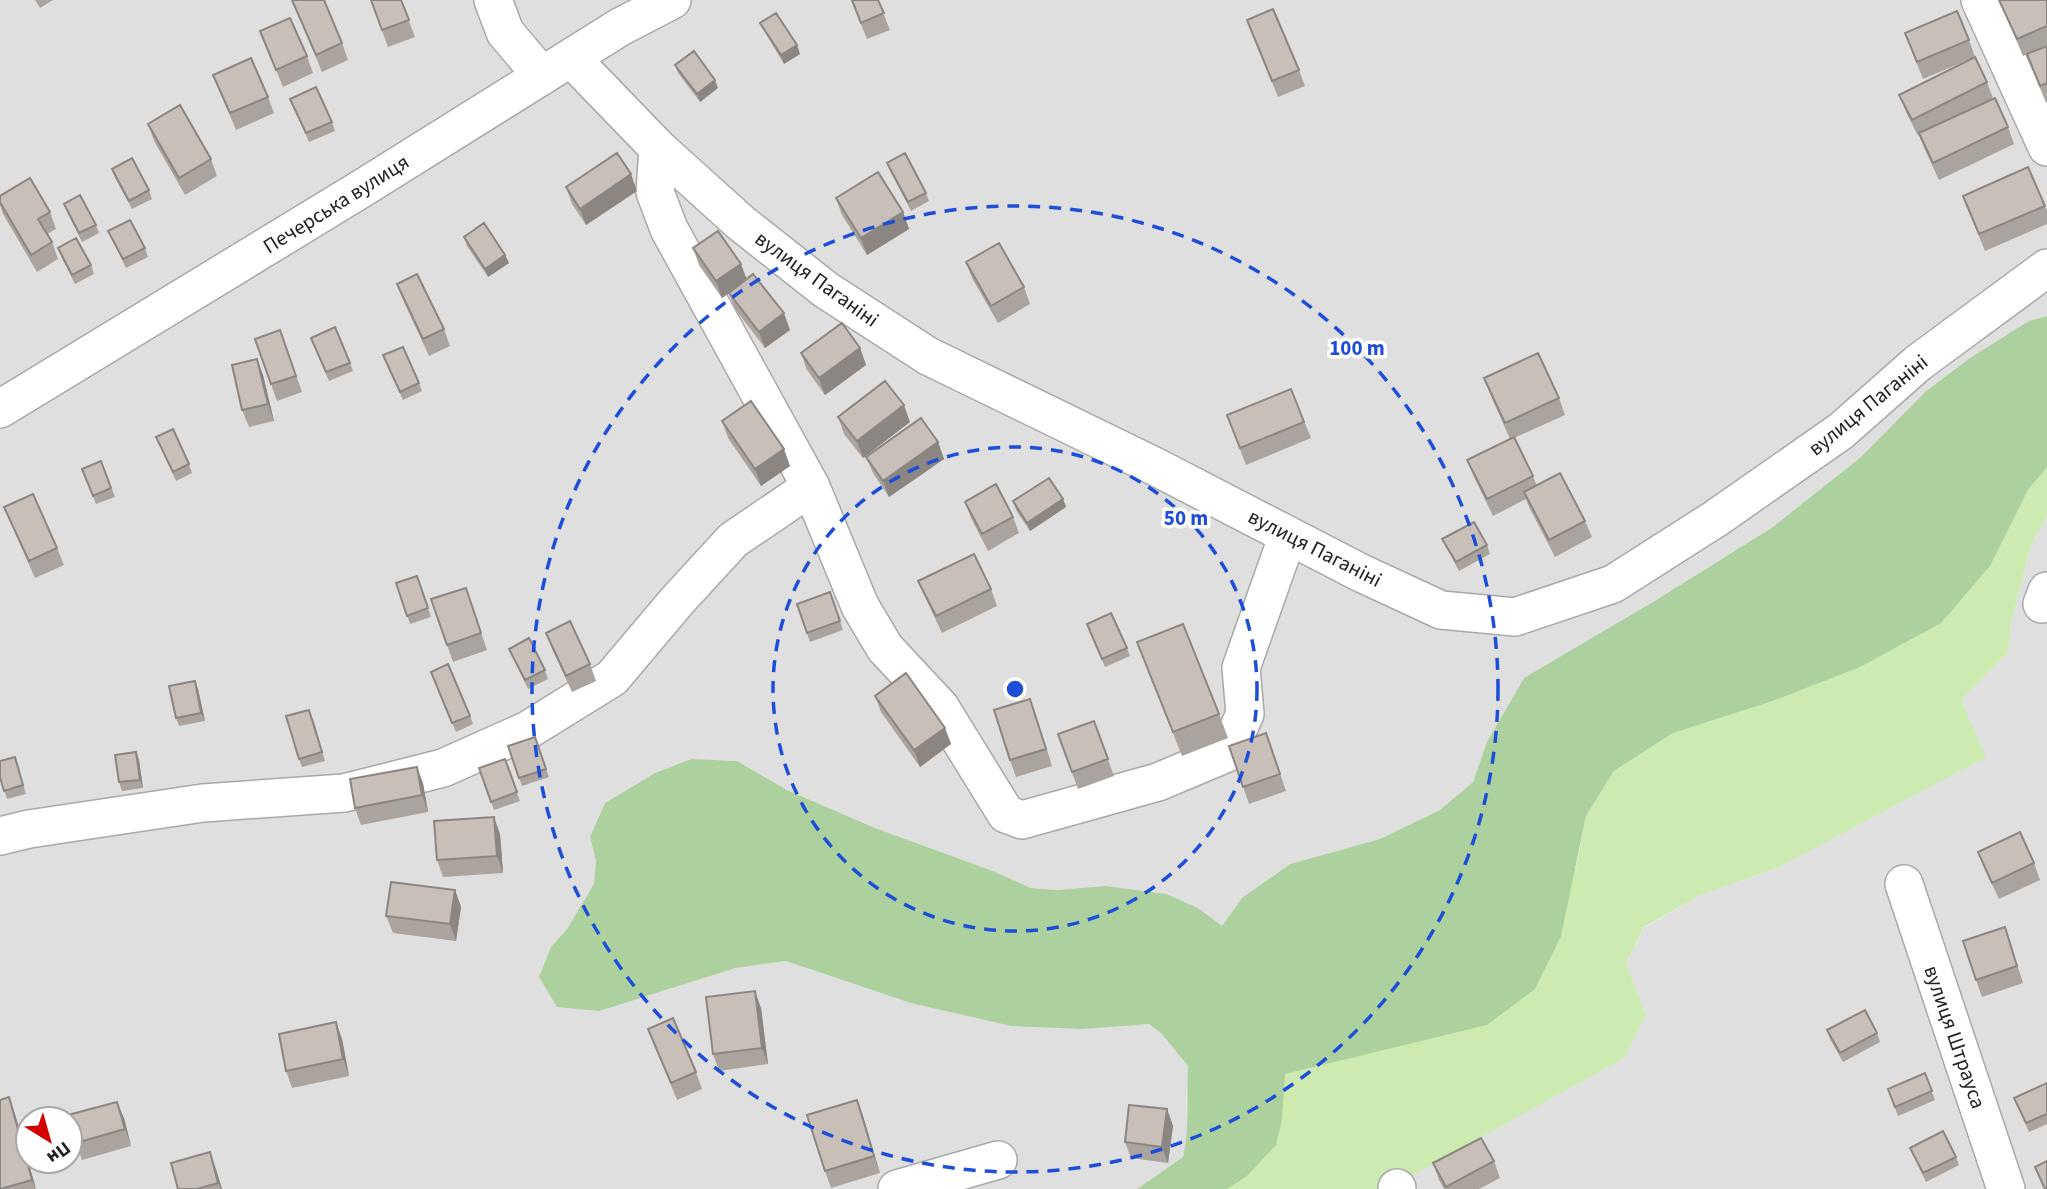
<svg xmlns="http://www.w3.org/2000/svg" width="2047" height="1189" font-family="'Source Sans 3',sans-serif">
<rect width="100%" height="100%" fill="#f2efe9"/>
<path fill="#e0dfdf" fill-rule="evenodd" d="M0 0H2047V316L2029 321 1925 392 1861 457 1803 504 1773 527 1653 602 1487 742 1473 782 1440 810 1380 839 1290 864 1242 898 1222 927 1198 908 1057 890 1031 888 993 871 875 828 787 790 737 761 691 759 655 773 605 803 590 837 596 861 594 884 567 929 551 947 642 998 736 968 786 961 871 989 1011 1026 1149 1024 1161 1033 1188 1066 1186 1102 1188 1134 1183 1157 1137 1189H0ZM28 1119H70V1161H28Z
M2047 515V1189H1392L1646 1014 1626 964 1644 928 1701 895 1779 867 1873 815 1961 700 2008 652 2011 623 2031 545Z"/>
<path fill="#cdebb0" d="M2047 467V515L2031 545 2011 623 2008 652 1961 700 1986 757 1779 867 1701 895 1644 927 1626 964 1646 1014 1624 1058 1395 1185 1392 1189H1227L1246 1177 1282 1119 1284 1074 1299 1070 1576 868 1586 816 1614 771 1673 733 1770 702 1990 566 2028 490Z"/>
<path fill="#add19e" d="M2047 316V467L2028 490 1990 566 1941 623 1860 667 1770 702 1673 733 1614 771 1586 816 1561 936 1535 989 1487 1025 1285 1074 1282 1119 1276 1145 1246 1177 1227 1189H1137L1183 1157C1190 1128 1186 1097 1188 1066L1161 1033 1149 1024 1083 1029 1011 1026 911 1003 786 961 736 968 599 1011 557 1007 539 977 551 947 567 929 594 884 596 861 590 837 605 803 655 773 691 759 737 761 787 790 875 828 993 871 1031 888 1057 890 1106 886 1166 894 1198 908 1222 926 1242 898 1290 864 1380 839 1440 810 1473 782 1487 742 1524 678 1653 602 1773 527 1861 457 1925 392 1970 358 2029 321Z"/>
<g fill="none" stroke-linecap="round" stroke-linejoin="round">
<defs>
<path id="minor" d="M493 0 505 32 542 76
M1980 0 2047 147
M572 59 658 148 741 223 826 290 928 356 1158 468 1361 573 1441 610 1515 617 1613 584 1715 519 1841 431 1918 363 2047 268
M658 148 655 192 669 229 811 487 860 606 885 648 940 707 1006 814 1022 820 1158 782 1227 753 1245 714 1241 668 1288 535
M0 409 361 189 620 27 672 0
M2042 604 2047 591
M0 836 29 829 203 803 344 793 443 768 528 730 612 678 677 601 733 540 811 487
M1904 884 2006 1189
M1397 1188V1189
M897 1189 998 1160"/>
</defs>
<use href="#minor" stroke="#a9a9a9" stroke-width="40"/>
<use href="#minor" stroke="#fff" stroke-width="37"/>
</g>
<path fill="#aba49e" d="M35 0H53L40 8Z
M292 0 342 43 348 60 322 72Z
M371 0H401L415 37 388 47Z
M851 0H878L890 30 867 39Z
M1999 0H2047V45L2023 56Z
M1247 20 1299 70 1305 86 1278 97Z
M760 23 797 45 800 54 784 64 764 31Z
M260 31 307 56 313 73 283 87Z
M1905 33 1969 40 1975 57 1923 79Z
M2047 46V102L2046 103 2027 54Z
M675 65 718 88 700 102 678 73Z
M213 75 268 97 274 113 236 130Z
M1987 82 1993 98 2008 127 2014 144 1939 180 1925 150 1919 135 1918 136 1906 112 1899 95Z
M290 99 332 122 335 131 309 142Z
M148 124 211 159 217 176 185 195 154 141Z
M887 163 926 193 929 201 911 211 890 171Z
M2028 167 2047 211V224L1985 251 1963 196Z
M112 169 149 190 152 199 132 209 115 178Z
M566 187 637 191 586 225 572 204Z
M0 196 50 212 56 229 47 234 52 242 58 259 37 272 3 214 0 205Z
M836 198 903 212 909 229 867 255 842 215Z
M64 204 96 225 99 233 82 242 67 212Z
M108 231 145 248 148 257 126 268Z
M464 237 505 255 509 263 488 277 467 246Z
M58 248 91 265 94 274 75 284 61 256Z
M693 248 747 279 790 330 765 348 735 309 729 293 722 298 699 265Z
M966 262 1024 287 1030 304 998 323 972 278Z
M397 284 444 329 450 346 429 356 403 300Z
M280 330 302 392 277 401 255 339Z
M314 346 350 363 353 371 329 381Z
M860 348 866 365 825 395 807 370 801 353Z
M383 355 419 383 422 391 403 400Z
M257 359 263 375 274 421 249 427 242 410Z
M1484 378 1559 398 1565 415 1514 438 1533 476 1537 486 1585 521 1592 537 1555 557 1530 509 1526 499 1493 516 1474 477 1467 460 1510 439 1490 394Z
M1291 389 1311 438 1246 465 1227 415Z
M838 417 910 422 863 458 844 434Z
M722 421 790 466 761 486 728 438Z
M156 437 189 464 192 473 176 481Z
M938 442 944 459 889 497 873 473 866 457Z
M101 461 115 497 96 504 82 469Z
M1063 499 1066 507 1030 531 1016 510 1013 501Z
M965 502 1013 517 1019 533 988 551 971 518Z
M4 507 57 548 64 565 35 578 11 524Z
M1442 539 1487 545 1490 554 1459 571 1446 547Z
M417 576 431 617 410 624 396 583Z
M918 581 991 589 997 606 942 633 925 597Z
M466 588 487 650 453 662 431 599Z
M830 592 843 630 810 642 797 604Z
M1090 632 1127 648 1130 656 1105 667Z
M546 633 590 664 596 681 572 692 552 649Z
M1137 642 1219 714 1228 738 1182 756Z
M509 649 545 670 548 679 528 689Z
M434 680 470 716 473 724 456 732Z
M195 681 198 689 205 721 179 726 176 718Z
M875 696 945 728 951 744 920 767 881 712Z
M1030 699 1052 766 1016 777 1010 760Z
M313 718 325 761 302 767 299 759Z
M1094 721 1114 776 1078 789 1058 734Z
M1266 733 1286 791 1249 804 1229 746Z
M535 737 549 777 522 786 508 746Z
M136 752 139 760 143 788 122 791 119 782Z
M15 757 26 794 7 799 0 777Z
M505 759 520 801 494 810 479 768Z
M423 783 428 812 361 825 355 808Z
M500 834 503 873 443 877 437 860Z
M1978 852 2034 863 2040 880 1999 899 1984 868Z
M455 890 461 907 456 941 393 933 386 916Z
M2005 927 2023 983 1982 997 1976 980Z
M761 1008 768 1064 719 1071 713 1054Z
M336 1022 342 1039 349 1076 292 1088 286 1071Z
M648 1029 696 1072 702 1089 677 1100Z
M1827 1030 1877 1033 1880 1042 1843 1062 1830 1039Z
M1925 1073 1935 1100 1898 1116 1888 1089Z
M2047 1083V1124L2029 1132 2014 1098Z
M857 1100 880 1173 831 1188 825 1171Z
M1167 1109 1173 1126 1168 1163 1131 1158 1125 1142Z
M15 1114 28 1161 36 1189H0Z
M124 1118 131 1146 82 1160 76 1143Z
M1910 1148 1956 1157 1959 1165 1926 1182Z
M1494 1161 1500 1178 1479 1189H1444L1439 1180 1433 1163Z
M216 1169 222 1189H178Z"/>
<path fill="#8b8681" d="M797 45 800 54 784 64 781 55Z
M715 80 718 88 700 102 697 94Z
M631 174 637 191 586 225 580 209Z
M903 212 909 229 867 255 861 238Z
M505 255 509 263 488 277 485 269Z
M741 264 747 280 722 298 716 281Z
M784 313 790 330 765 348 759 332Z
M860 348 866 365 825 395 819 378Z
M257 359 263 375 274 421 268 404Z
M904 405 910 422 863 458 857 441Z
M938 442 944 459 889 497 883 481Z
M784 449 790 466 761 486 755 469Z
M1063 499 1066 507 1030 531 1027 523Z
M195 681 198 689 205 721 201 713Z
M1030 699 1036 716 1052 766 1046 749Z
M945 728 951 744 920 767 914 750Z
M136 752 139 760 143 788 140 780Z
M417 767 423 783 428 812 422 795Z
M494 817 500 834 503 873 497 856Z
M455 890 461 907 456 941 450 924Z
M755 991 761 1008 768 1064 762 1048Z
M336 1022 342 1039 349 1076 343 1059Z
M9 1097 15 1114 36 1189 32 1180Z
M857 1100 863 1116 880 1173 874 1156Z
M117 1102 124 1118 131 1146 125 1129Z
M1167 1109 1173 1126 1168 1163 1162 1147Z
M210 1152 216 1169 222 1189H221L218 1183Z"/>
<path fill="#c7bfb8" stroke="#8b8681" stroke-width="2" d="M292 0H324L342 43 316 55Z
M371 0H401L409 20 382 30Z
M852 0H878L884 13 861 23Z
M1999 0H2047V26L2017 39Z
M1273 9 1299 70 1272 81 1247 20Z
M1957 11 1969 40 1917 62 1905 33Z
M776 13 797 45 781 55 760 23Z
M290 18 307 56 276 70 260 31Z
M2047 46V83L2040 86 2027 54Z
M694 51 715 80 697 94 675 65Z
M1975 57 1987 82 1912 120 1899 95Z
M251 58 268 97 230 113 213 75Z
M316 87 332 122 306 133 290 99Z
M1995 98 2008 127 1933 163 1919 133Z
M180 105 211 159 179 178 148 124Z
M617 153 631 174 580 209 566 187Z
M905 153 926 193 908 202 887 163Z
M132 158 149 190 129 201 112 169Z
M2028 167 2045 206 1979 234 1963 196Z
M878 172 903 212 861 238 836 198Z
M30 178 50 212 38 219 52 242 31 255 0 202V196Z
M80 195 96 225 79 233 64 204Z
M130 220 145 248 123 259 108 231Z
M484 223 505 255 485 269 464 237Z
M718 231 741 264 716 281 693 248Z
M76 238 91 265 72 275 58 248Z
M999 243 1024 287 991 306 966 262Z
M417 274 444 329 423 339 397 284Z
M753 274 784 313 759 332 729 293Z
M842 323 860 348 819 378 801 353Z
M335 327 350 363 326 372 311 338Z
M280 330 296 376 271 384 255 339Z
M403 347 419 383 400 392 383 355Z
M1538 353 1559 398 1505 423 1484 378Z
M257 359 268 404 242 410 232 365Z
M885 381 904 405 857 441 838 417Z
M1291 389 1304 422 1240 448 1227 415Z
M751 401 784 449 755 469 722 421Z
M921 418 938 442 883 481 866 457Z
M173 429 189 464 173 472 156 437Z
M1514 437 1533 476 1487 499 1467 460Z
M101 461 111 488 93 496 82 469Z
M1560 473 1585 521 1549 540 1524 492Z
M1049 478 1063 499 1027 523 1013 501Z
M996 484 1013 517 982 534 965 502Z
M33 494 57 548 29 561 4 507Z
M1474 522 1487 545 1456 562 1442 539Z
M974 554 991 589 936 616 918 581Z
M417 576 428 608 407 616 396 583Z
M466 588 481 633 447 645 431 599Z
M830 592 840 621 807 633 797 604Z
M1111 613 1127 648 1102 659 1087 624Z
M570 621 590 664 566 676 546 633Z
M1183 624 1219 714 1173 732 1137 642Z
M529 638 545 670 525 680 509 649Z
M448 664 470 716 452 723 431 672Z
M906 673 945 728 914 750 875 696Z
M195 681 201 713 176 718 169 686Z
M1030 699 1046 749 1010 760 994 710Z
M309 710 322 752 299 759 286 716Z
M1094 721 1108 759 1072 772 1058 734Z
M1266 733 1280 774 1243 787 1229 746Z
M535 737 546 769 519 778 508 746Z
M136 752 140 780 119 782 115 755Z
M15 757 23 785 4 791 0 777V761Z
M505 759 517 792 491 802 479 768Z
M417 767 422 795 355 808 350 779Z
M494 817 497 856 437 860 434 821Z
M2020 832 2034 863 1992 883 1978 852Z
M391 882 455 890 450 924 386 916Z
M2005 927 2017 966 1976 980 1963 941Z
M755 991 762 1048 713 1054 706 997Z
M1865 1010 1877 1033 1840 1053 1827 1030Z
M673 1018 696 1072 671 1083 648 1029Z
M336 1022 343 1059 286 1071 279 1034Z
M1925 1073 1932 1091 1895 1107 1888 1089Z
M2047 1083V1114L2026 1123 2014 1098Z
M9 1097 32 1180 0 1189V1100Z
M857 1100 874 1156 825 1171 807 1115Z
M117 1102 125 1129 76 1143 70 1119 68 1115Z
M1129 1105 1167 1109 1162 1147 1125 1142Z
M1943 1131 1956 1157 1923 1173 1910 1148Z
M1481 1138 1494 1161 1446 1187 1433 1163Z
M210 1152 218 1183 197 1189H178L171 1163Z
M2047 1161V1189H2045L2035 1167Z"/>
<g fill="none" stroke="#1d4ed8" stroke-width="3.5" stroke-dasharray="12 9">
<circle cx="1015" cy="689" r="242"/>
<circle cx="1015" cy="689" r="483"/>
</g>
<g text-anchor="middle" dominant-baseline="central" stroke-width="7" stroke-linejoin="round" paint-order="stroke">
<g font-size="21" fill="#222" stroke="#fff">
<text transform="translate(336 204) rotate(-32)">Печерська вулиця</text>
<text transform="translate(817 279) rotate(36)">вулиця Паганіні</text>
<text transform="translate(1868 405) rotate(-39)">вулиця Паганіні</text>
<text transform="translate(1315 548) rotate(27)">вулиця Паганіні</text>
<text transform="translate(1955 1037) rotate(71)">вулиця Штрауса</text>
</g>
</g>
<circle cx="1015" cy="689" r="10" fill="#1d4ed8" stroke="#fff" stroke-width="3.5"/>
<g font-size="21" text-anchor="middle" font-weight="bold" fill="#1d4ed8" stroke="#fff" stroke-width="7" stroke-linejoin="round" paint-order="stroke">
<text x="1357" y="355">100 m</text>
<text x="1186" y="525">50 m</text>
</g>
<g transform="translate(49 1140) rotate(143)"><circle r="33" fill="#ffffff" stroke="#a7a7a7" stroke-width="2"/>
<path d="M0-5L12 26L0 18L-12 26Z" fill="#d40000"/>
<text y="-10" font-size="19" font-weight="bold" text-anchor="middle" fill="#222222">Пн</text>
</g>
</svg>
